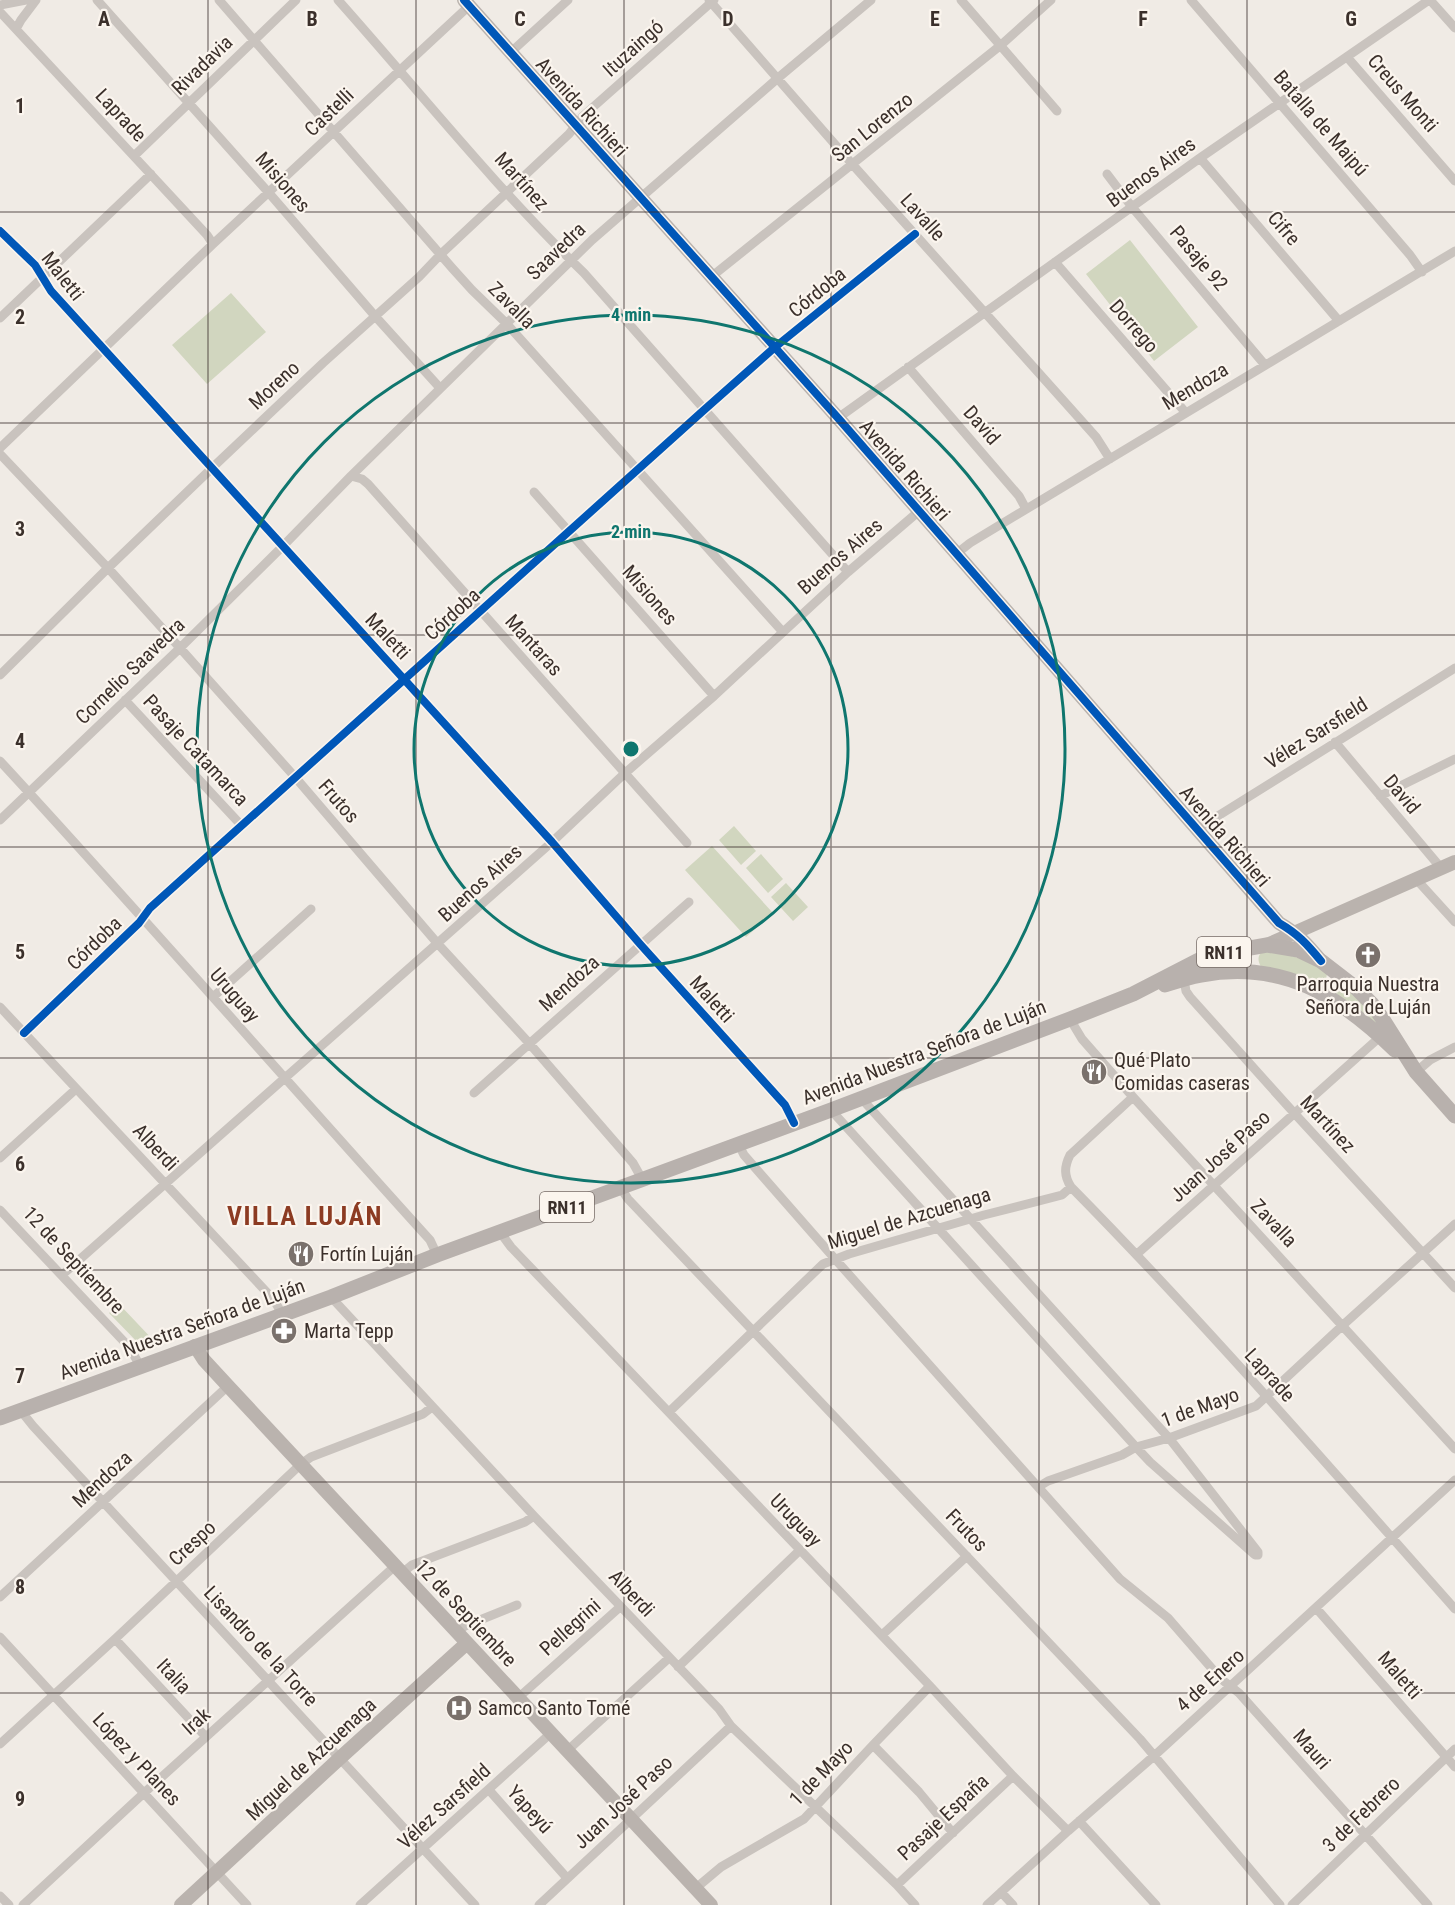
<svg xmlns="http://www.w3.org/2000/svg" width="1455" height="1905" font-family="'Roboto Condensed',sans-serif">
<rect width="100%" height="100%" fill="#f0ebe5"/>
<path fill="#d1d6bf" d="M1130 240 1198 327 1154 361 1086 274Z
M231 293 266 332 207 384 172 345Z
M734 826 756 851 741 865 719 840Z
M712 846 773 913 746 937 685 870Z
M761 854 783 879 768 893 746 868Z
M786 883 808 907 793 921 771 897Z
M1270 950 1317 963 1327 974 1326 979 1322 983 1316 985 1261 967C1258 961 1257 957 1262 951Z
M1340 980 1356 994 1388 1033 1333 991 1336 989Z
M119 1304 155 1342 142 1347 109 1313Z"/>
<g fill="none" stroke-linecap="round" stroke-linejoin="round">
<path stroke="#c9c3be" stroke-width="9" d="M97 0 269 193 375 316 440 388
M219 0 453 269 472 290 506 323 782 631
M338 0C419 91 496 188 584 273L848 572
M709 0 853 165 1096 437 1110 459
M961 0 1057 111
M1191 0 1410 255 1422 272
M1430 0 1455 28
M0 5 26 0
M0 12 207 235 213 244
M16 29 21 20 36 0
M511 52 568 0
M1347 57 1455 181
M134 156 296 0
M1200 158 1339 321
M1107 174 1132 207 1265 365
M0 231 35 265 51 291 552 842 640 944 785 1105 794 1123
M1055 262 1186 413
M711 277 1001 45 1051 0
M0 318 151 174
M908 367 1019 496 1026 509
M838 418 1200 158 1429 0
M0 448 213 244 469 6
M0 454 108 568 180 648 295 777 438 944 529 1043 633 1163 642 1179
M351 476 362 479 368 484 687 843
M534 492 714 696
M956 554 970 543 1455 251
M0 675 108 568 212 468 323 363 419 277 441 254 569 134 583 116 714 0
M125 700 241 825
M1335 742 1441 868
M0 761C146 919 286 1081 430 1240L437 1255
M1380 796 1455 759
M0 820 180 648 283 546 351 476 592 240 778 78 871 0
M1197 829 1455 668
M1416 879 1455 922
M1184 980 1186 991 1190 997 1295 1114 1455 1288
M213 997 311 909
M0 1007 274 1300 282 1314
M1070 1019 1082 1039 1133 1097 1455 1449
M24 1033 139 923 150 908 704 410 774 348 915 234
M1416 1072 1430 1060 1455 1047
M474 1093 689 902
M1133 1097 1070 1155C1064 1167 1064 1176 1071 1187 1204 1322 1329 1467 1455 1609
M861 1098 1169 1438 1258 1552V1555
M831 1110 1136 1447 1150 1462 1255 1555H1258
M738 1143 744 1155 835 1259 1120 1579 1168 1618 1221 1679 1239 1693 1428 1905
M0 1158 76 1089
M620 1187 628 1199 1140 1739 1280 1905
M0 1210 130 1348 140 1366
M500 1232 511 1247 930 1686 1013 1776 1068 1831
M1137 1254 1381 1036
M62 1275 552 842 624 774 714 696 848 572 918 512
M331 1297 534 1516 719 1709 731 1726 897 1885 915 1905
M21 1411 33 1426 475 1905
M669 1412 823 1264 849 1254 984 1215 1062 1195 1071 1187
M1038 1487 1048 1481 1122 1455 1136 1447 1169 1438 1256 1406 1343 1325 1455 1224
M402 1573 412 1565 525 1522 534 1516
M0 1597 228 1386
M1316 1608 1455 1767
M457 1632 465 1626 517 1605
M882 1635 967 1556
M0 1637 247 1905
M115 1639 206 1737
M678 1667 800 1550
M518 1698 620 1607
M0 1744 115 1639 301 1464 311 1457 423 1414 432 1407
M873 1745 919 1792 953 1833
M568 1750 669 1658
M489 1790 567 1878
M1079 1821 1156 1905
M897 1885 1013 1776
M696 1888 721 1867 804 1819 873 1745 930 1686
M1001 1892 1013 1905
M0 1896 9 1905
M23 1905 144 1793 395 1566
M360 1905 551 1733
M539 1905 731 1726
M987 1905 1068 1831 1154 1756 1455 1480
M1292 1905 1455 1749"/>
<path stroke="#bab3ae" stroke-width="14" d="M464 0 838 418 1279 923C1298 934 1307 944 1321 961
M1267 945 1455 862
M195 1346 204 1360 228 1386 711 1905
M181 1905 340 1758 467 1643"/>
<path stroke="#b8b1ad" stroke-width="15" d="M1165 985C1177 981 1189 977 1201 975 1283 960 1338 995 1395 1050
M0 1418 331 1297 437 1255 831 1110 1070 1019 1133 994 1199 960 1216 954 1267 945 1298 950 1321 961 1356 988 1372 1004 1382 1018 1416 1072 1455 1116"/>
<defs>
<path id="cycleway" d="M464 0 838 418 1279 923C1298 934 1307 944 1321 961
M0 231 35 265 51 291 552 842 640 944 785 1105 794 1123
M24 1033 139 923 150 908 704 410 774 348 915 234"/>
</defs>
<use href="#cycleway" stroke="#fbf5ee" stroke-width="11"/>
<use href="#cycleway" stroke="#0057b8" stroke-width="8"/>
</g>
<path fill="none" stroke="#3b302b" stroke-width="1.5" stroke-opacity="0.55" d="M208 0V1905M416 0V1905M624 0V1905M831 0V1905M1039 0V1905M1247 0V1905M0 212H1455M0 423H1455M0 635H1455M0 847H1455M0 1058H1455M0 1270H1455M0 1482H1455M0 1693H1455"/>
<g fill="none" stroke="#0f766e" stroke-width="3">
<circle cx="631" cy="749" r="217"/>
<circle cx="631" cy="749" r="434"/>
</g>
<defs>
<symbol id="church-disc" viewBox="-11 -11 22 22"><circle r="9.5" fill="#7a716c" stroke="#fbf5ee"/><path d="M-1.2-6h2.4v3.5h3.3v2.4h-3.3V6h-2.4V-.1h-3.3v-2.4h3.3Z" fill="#fff"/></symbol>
<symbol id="restaurant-disc" viewBox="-11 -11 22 22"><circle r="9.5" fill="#7a716c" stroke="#fbf5ee"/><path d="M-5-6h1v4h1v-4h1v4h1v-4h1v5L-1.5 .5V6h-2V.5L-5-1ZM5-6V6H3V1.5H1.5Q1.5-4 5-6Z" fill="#fff"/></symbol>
<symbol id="pharmacy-disc" viewBox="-11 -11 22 22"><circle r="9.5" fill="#7a716c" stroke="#fbf5ee"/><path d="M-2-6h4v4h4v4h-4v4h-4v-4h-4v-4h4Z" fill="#fff"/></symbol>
<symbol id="hospital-disc" viewBox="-11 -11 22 22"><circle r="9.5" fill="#7a716c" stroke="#fbf5ee"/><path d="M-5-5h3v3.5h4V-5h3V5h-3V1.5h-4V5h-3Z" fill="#fff"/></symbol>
</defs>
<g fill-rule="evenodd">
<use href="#church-disc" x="1353" y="940" width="30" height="30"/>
<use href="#restaurant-disc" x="1079" y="1057" width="30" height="30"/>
<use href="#restaurant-disc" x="286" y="1239" width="30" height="30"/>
<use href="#pharmacy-disc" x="269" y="1316" width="30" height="30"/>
<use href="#hospital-disc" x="444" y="1693" width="30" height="30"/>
</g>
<g text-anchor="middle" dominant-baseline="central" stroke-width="4.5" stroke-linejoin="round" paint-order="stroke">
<g fill="#fbf5ee" stroke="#756b66" stroke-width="1.5">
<rect x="1197" y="937" width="54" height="30" rx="4.5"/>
<rect x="540" y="1192" width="54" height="30" rx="4.5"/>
</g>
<g font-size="18" font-weight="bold" fill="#3b302b">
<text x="1224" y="952">RN11</text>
<text x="567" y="1207">RN11</text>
</g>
<g font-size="20" fill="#3b302b" stroke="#fbf5ee">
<text transform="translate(633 48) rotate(-42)">Ituzaingó</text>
<text transform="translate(202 65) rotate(-44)">Rivadavia</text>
<text transform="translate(1403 93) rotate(49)">Creus Monti</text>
<text transform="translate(582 107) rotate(48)">Avenida Richieri</text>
<text transform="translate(329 112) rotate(-44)">Castelli</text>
<text transform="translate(121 115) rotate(47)">Laprade</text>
<text transform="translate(1321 123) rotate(49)">Batalla de Maipú</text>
<text transform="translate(872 127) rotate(-39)">San Lorenzo</text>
<text transform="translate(1151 172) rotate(-36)">Buenos Aires</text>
<text transform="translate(522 181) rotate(48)">Martínez</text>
<text transform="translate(283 182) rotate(49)">Misiones</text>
<text transform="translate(923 217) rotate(48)">Lavalle</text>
<text transform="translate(1284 228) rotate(49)">Cifre</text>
<text transform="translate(556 251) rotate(-44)">Saavedra</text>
<text transform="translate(1199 258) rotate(50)">Pasaje 92</text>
<text transform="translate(63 276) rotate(52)">Maletti</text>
<text transform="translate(817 292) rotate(-39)">Córdoba</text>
<text transform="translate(512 305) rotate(45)">Zavalla</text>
<text transform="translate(1134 326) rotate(49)">Dorrego</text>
<text transform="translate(274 385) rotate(-43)">Moreno</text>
<text transform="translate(1195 386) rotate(-31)">Mendoza</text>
<text transform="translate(982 425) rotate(49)">David</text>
<text transform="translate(905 470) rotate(49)">Avenida Richieri</text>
<text transform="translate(840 556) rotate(-41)">Buenos Aires</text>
<text transform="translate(650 595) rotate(49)">Misiones</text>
<text transform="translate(452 614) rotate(-42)">Córdoba</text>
<text transform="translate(388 636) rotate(47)">Maletti</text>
<text transform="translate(534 645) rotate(48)">Mantaras</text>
<text transform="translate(130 671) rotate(-44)">Cornelio Saavedra</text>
<text transform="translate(1316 733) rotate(-32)">Vélez Sarsfield</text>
<text transform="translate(196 750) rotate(47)">Pasaje Catamarca</text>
<text transform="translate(1402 794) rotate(50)">David</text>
<text transform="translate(339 801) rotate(49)">Frutos</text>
<text transform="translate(1225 836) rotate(49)">Avenida Richieri</text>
<text transform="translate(480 883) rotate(-42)">Buenos Aires</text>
<text transform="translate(94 943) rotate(-44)">Córdoba</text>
<text transform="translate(569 983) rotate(-42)">Mendoza</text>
<text transform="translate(235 995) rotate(49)">Uruguay</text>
<text transform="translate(712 999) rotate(48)">Maletti</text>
<text transform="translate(924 1052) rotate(-21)">Avenida Nuestra Señora de Luján</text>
<text transform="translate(1328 1124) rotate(47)">Martínez</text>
<text transform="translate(156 1147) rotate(47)">Alberdi</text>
<text transform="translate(1220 1156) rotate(-42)">Juan José Paso</text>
<text transform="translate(909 1218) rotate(-17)">Miguel de Azcuenaga</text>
<text transform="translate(1274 1223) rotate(47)">Zavalla</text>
<text transform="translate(74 1260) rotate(47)">12 de Septiembre</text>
<text transform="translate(182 1329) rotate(-20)">Avenida Nuestra Señora de Luján</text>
<text transform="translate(1270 1375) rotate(48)">Laprade</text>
<text transform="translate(1200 1407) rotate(-20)">1 de Mayo</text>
<text transform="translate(102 1479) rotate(-43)">Mendoza</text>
<text transform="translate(796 1520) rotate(46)">Uruguay</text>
<text transform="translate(967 1530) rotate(46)">Frutos</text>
<text transform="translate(192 1543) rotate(-43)">Crespo</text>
<text transform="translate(632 1593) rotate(47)">Alberdi</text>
<text transform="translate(466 1613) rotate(47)">12 de Septiembre</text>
<text transform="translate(570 1627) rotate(-42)">Pellegrini</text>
<text transform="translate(261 1646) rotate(47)">Lisandro de la Torre</text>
<text transform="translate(1400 1675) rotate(49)">Maletti</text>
<text transform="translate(174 1676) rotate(47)">Italia</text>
<text transform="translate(1210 1680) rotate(-42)">4 de Enero</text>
<text transform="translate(196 1721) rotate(-42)">Irak</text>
<text transform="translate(1312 1749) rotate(49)">Mauri</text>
<text transform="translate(137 1759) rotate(47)">López y Planes</text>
<text transform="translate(311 1759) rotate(-43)">Miguel de Azcuenaga</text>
<text transform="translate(821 1773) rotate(-46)">1 de Mayo</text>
<text transform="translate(623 1802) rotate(-43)">Juan José Paso</text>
<text transform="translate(444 1806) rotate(-42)">Vélez Sarsfield</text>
<text transform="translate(530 1809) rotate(48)">Yapeyú</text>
<text transform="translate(1361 1814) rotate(-44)">3 de Febrero</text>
<text transform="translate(943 1817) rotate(-43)">Pasaje España</text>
</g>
<g font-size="20" fill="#3b302b" stroke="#fbf5ee" text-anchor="start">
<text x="1368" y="984" text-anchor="middle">Parroquia Nuestra<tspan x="1368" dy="23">Señora de Luján</tspan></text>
<text x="1114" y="1060">Qué Plato<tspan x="1114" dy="23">Comidas caseras</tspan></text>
<text x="320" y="1254">Fortín Luján</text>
<text x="304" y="1331">Marta Tepp</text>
<text x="478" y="1708">Samco Santo Tomé</text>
</g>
<g font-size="26" font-weight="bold" letter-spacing="1.5" fill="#8c3b22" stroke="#fbf5ee">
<text x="305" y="1216">VILLA LUJÁN</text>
</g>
</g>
<g font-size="20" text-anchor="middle" font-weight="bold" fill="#3b302b" stroke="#fbf5ee" stroke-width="4.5" stroke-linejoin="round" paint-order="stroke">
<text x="104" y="26">A</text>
<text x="312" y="26">B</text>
<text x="520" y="26">C</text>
<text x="728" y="26">D</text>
<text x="935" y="26">E</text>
<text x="1143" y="26">F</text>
<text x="1351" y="26">G</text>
<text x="20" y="113">1</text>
<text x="20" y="324">2</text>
<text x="20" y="536">3</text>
<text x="20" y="748">4</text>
<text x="20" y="959">5</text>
<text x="20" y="1171">6</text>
<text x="20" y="1383">7</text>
<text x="20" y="1594">8</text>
<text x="20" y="1806">9</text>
</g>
<circle cx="631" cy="749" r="9" fill="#0f766e" stroke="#fbf5ee" stroke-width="3"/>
<g font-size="18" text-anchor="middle" font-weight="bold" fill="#0f766e" stroke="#fbf5ee" stroke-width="4.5" stroke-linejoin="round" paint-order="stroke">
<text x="631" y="321">4 min</text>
<text x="631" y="538">2 min</text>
</g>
</svg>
